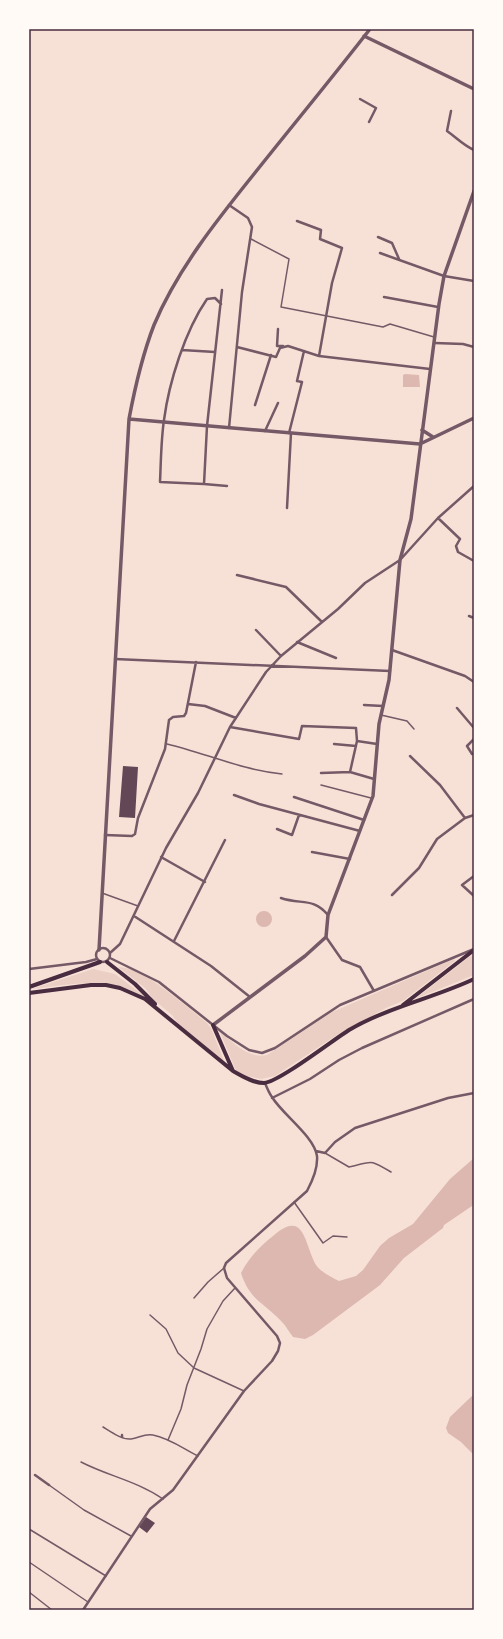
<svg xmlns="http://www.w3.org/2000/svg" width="503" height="1639" font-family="'Noto Sans',sans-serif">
<rect width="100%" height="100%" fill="#f7e1d7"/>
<path fill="#ebcfc5" d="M474 955V975L415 999 469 957Z
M454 959 455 961 403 1001 388 1007 340 1033 275 1076 261 1079 247 1076 236 1071 220 1032C234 1043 248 1059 267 1055L330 1013Z
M118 967C142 966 188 1008 207 1023L211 1028 225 1063 179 1025 172 1015 154 1000 145 988Z
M93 969 115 974 143 995V997C110 975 69 985 32 989Z"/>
<path fill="#dcb8b0" d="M405 374 419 375 420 387H403V375Z
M256 919a8 8 0 1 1 16 0a8 8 0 1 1-16 0Z
M474 1158V1203L472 1206 444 1225 443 1228 404 1258 380 1285 368 1294 313 1335 305 1339 293 1337C289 1332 286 1326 282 1322 265 1303 250 1301 241 1273 249 1258 259 1247 273 1236 305 1208 304 1244 316 1265 321 1272 331 1277 339 1281L356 1276 363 1270 380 1246 389 1238 413 1224 450 1179Z
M474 1394V1455L461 1442 448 1433 446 1428 450 1417Z"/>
<path fill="#644757" d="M123 766 138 767 135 818 119 817Z
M146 1517 155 1523 147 1533 139 1527Z"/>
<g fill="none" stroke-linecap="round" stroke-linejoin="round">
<path stroke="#755966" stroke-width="1.5" d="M251 239 289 259 281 307 383 327 390 324 434 337
M381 715 407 721 414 729
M167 744C205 753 242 770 282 774
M321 785 371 798
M102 893 138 906
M325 1153 349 1167C373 1162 367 1158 391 1172
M294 1202 323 1243 333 1236 347 1237
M194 1298 208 1282 224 1268
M150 1315 166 1329 178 1353 194 1368 244 1391
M103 1427C111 1432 122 1440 131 1439 139 1438 145 1433 153 1435 169 1438 184 1449 198 1456
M168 1440 181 1409 187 1385 201 1349 207 1329 223 1301 235 1288
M81 1462C108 1476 137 1481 163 1499
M49 1485 84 1510 131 1536
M29 1529 106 1576
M29 1562 88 1602
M29 1592 52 1610"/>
<path stroke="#755966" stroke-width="2.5" d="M360 99 376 108 369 122
M451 111 447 131C457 138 463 145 474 150
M229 205 248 218 252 227 242 292 229 428
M297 221 321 230 320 239 342 248 332 283 319 356
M378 237 392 243 399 259
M380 253 444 276 474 281
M222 290 207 426 204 484 227 486
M384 297 438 307
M278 329 277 346H283
M435 343 463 344 474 347
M237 347 276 357 280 348 288 346 319 356 430 369
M182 350 215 352
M255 405 271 355
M265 431 278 403
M289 433 302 382 297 381 304 351
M204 484 160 482C161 461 161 440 164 420 169 382 185 331 207 299L215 298 221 304
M287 508 291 433
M438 518 460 539 456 546 458 552 474 561
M237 575 286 587 322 622
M469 616 474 618
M256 630 281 656
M297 642 336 658
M392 650 465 676 474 682
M115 659 390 671
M188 704 205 706 236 718
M364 705 383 706
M457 708 474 728
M230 727 299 739 302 726 356 728 357 741 377 744
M334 744 356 746
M472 754 467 746 474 739
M410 756 440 785 465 818 474 815
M350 772 357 741
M321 773 350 772 374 779
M234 795 259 804 360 831
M294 797 364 820
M277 829 292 835 299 815
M105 835 132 836 135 834 138 818 165 749 169 720 173 717 184 716 186 713 196 662
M312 852 350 859
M161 857 205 882
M474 876 462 885 474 896
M392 895 419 868 437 839 465 818
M281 898C301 905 313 897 328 915
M134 916 211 966 250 997
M326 937 342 960 360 967 374 991
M174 941 225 840
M96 955a7 7 0 1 1 14 0a7 7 0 1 1-14 0Z
M110 953 120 944 166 848 198 793 230 727 266 672 281 656 338 609 365 583 400 560 438 518 474 486
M110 958 159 982 227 1036 249 1050 262 1053 275 1048 340 1005 474 949
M29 969 86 962 97 959
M272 1098 310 1079 339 1060 362 1048 474 999
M316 1151 325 1153 335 1142 355 1128 448 1098 474 1093
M122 1437V1435
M35 1475 49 1485
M83 1610 150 1509 173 1490 244 1391 272 1361 278 1351 280 1343 277 1336 227 1278 224 1268 226 1263 307 1191C313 1180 318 1168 317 1156 314 1136 282 1114 272 1097 269 1093 267 1088 265 1083"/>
<path stroke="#755966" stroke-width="3.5" d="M364 36 474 89
M129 419 420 444 474 418
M422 430 433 437
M99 950 129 419C135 387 142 356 154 325 177 270 217 220 254 174 293 125 332 78 370 29
M213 1025 305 956 326 937 328 915 373 796 379 724 389 680 400 560 411 519 439 304 444 276 474 191"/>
<path stroke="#4a2c40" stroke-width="4" d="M107 962 135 984 155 1004
M29 987 100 962
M29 993 91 985H106L120 988 145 999 233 1071C242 1076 253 1083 264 1083 279 1082 333 1040 349 1030 388 1007 434 998 474 979
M403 1005 474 950
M213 1025 233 1071"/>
</g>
<rect width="503" height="1639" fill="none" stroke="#fffaf5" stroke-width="60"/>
<rect x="30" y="30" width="443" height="1579" fill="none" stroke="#4a2c40" stroke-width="1.5"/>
</svg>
